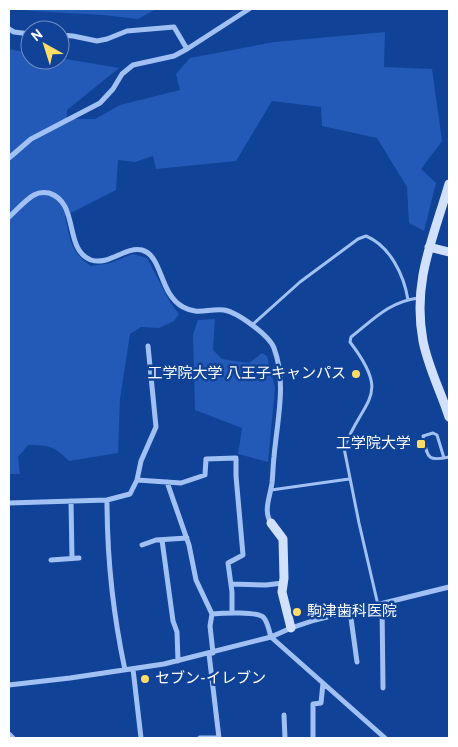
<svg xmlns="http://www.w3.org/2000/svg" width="458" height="747" font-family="Overpass,'Noto Sans JP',sans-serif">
<rect width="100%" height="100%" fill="#104298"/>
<path fill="#235ab7" d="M20 9H156L138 19 104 15 31 11Z
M385 32 384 67 432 69 442 141 421 169 436 183 424 231 409 223 407 187 377 138 322 126 321 107 272 101 236 161 156 169 153 156 135 162 118 160 116 190 65 216C70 239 70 252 91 266L110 263 133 254 147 258 170 302 179 314 174 321 159 328 141 327 130 334 120 399 118 453 69 461C54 446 49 445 28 445L18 457 20 474H9V49L30 53V60H60V58L119 68 67 110V119H95L120 105 180 90 176 74 190 58 274 42Z
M215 319 213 350 222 359 249 363 262 353 267 356 275 388 268 462 238 454 242 428 195 410 193 334 198 320Z"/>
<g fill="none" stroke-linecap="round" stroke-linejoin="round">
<path stroke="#a1c1f4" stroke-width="3" d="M252 325 300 282 358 239 366 236C390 246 404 275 408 300
M444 458 437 435 433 433 423 436C428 457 426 462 449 457
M271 490 349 479
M378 605 359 523 344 448C364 397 392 397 350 342L351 337C374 319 389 302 418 298"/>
<path stroke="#a1c1f4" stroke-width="5" d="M9 29 14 32 30 34
M60 35 73 36 97 41 107 39 127 31 174 27 187 49
M9 158 31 139 100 103 113 89 122 74 133 65 174 56 187 49 249 9
M9 217C17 210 25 200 34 195 39 192 44 192 49 193 80 203 63 249 91 260 109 266 125 246 142 250 163 256 159 294 183 307 199 316 208 308 224 310 237 312 269 335 274 348 287 383 277 421 274 457 273 465 273 474 272 483 270 497 263 511 271 523
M137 480 141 461 156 427 148 346
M167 482 189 545 196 580 212 614
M107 500C107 557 113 614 125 670
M71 501 72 558
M9 503 107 500 130 494 137 480 181 483 205 475 206 459 236 458V476L243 555 228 563 232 592V612
M162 540 173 621 177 632 178 661
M142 545 156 540 187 538
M51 560 79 558
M231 584 266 585 283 583
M382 604 383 688
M350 611 357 662
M213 653 210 626 212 614C222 613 259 611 264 618 268 623 269 631 271 637L385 738
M209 654 219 738
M133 669 141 738
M9 685 70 678 164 664 271 637 291 628 315 620 449 587
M284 715 285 738
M9 734 13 738
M200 738H219
M313 738V704L321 703 323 683"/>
<path stroke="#d1e1fd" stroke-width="9" d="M449 184C433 239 412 282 423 341 428 367 441 392 449 417
M429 247 449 252
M271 523 283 539 284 578 282 592 291 628"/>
</g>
<g fill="#ffdd64" stroke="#104298" stroke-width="2">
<circle cx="356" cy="374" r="5"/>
<rect x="416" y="439" width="10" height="10" rx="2.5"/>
<circle cx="297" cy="612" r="5"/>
<circle cx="145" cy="679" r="5"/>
</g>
<g text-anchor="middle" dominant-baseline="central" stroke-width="5" stroke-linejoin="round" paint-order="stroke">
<g font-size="15" fill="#fff" stroke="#104298" text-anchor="end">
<text x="346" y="374">工学院大学 八王子キャンパス</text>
<text x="411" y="444">工学院大学</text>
<text x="307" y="612" text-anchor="start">駒津歯科医院</text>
<text x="155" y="679" text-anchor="start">セブン-イレブン</text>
</g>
</g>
<rect width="458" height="747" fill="none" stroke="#ffffff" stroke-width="20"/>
<g transform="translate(45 45) rotate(321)"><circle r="24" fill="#104298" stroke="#708ec1"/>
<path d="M0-4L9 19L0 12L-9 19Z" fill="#ffdd64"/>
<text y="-8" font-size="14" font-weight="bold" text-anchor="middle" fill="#ffffff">N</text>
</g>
</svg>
